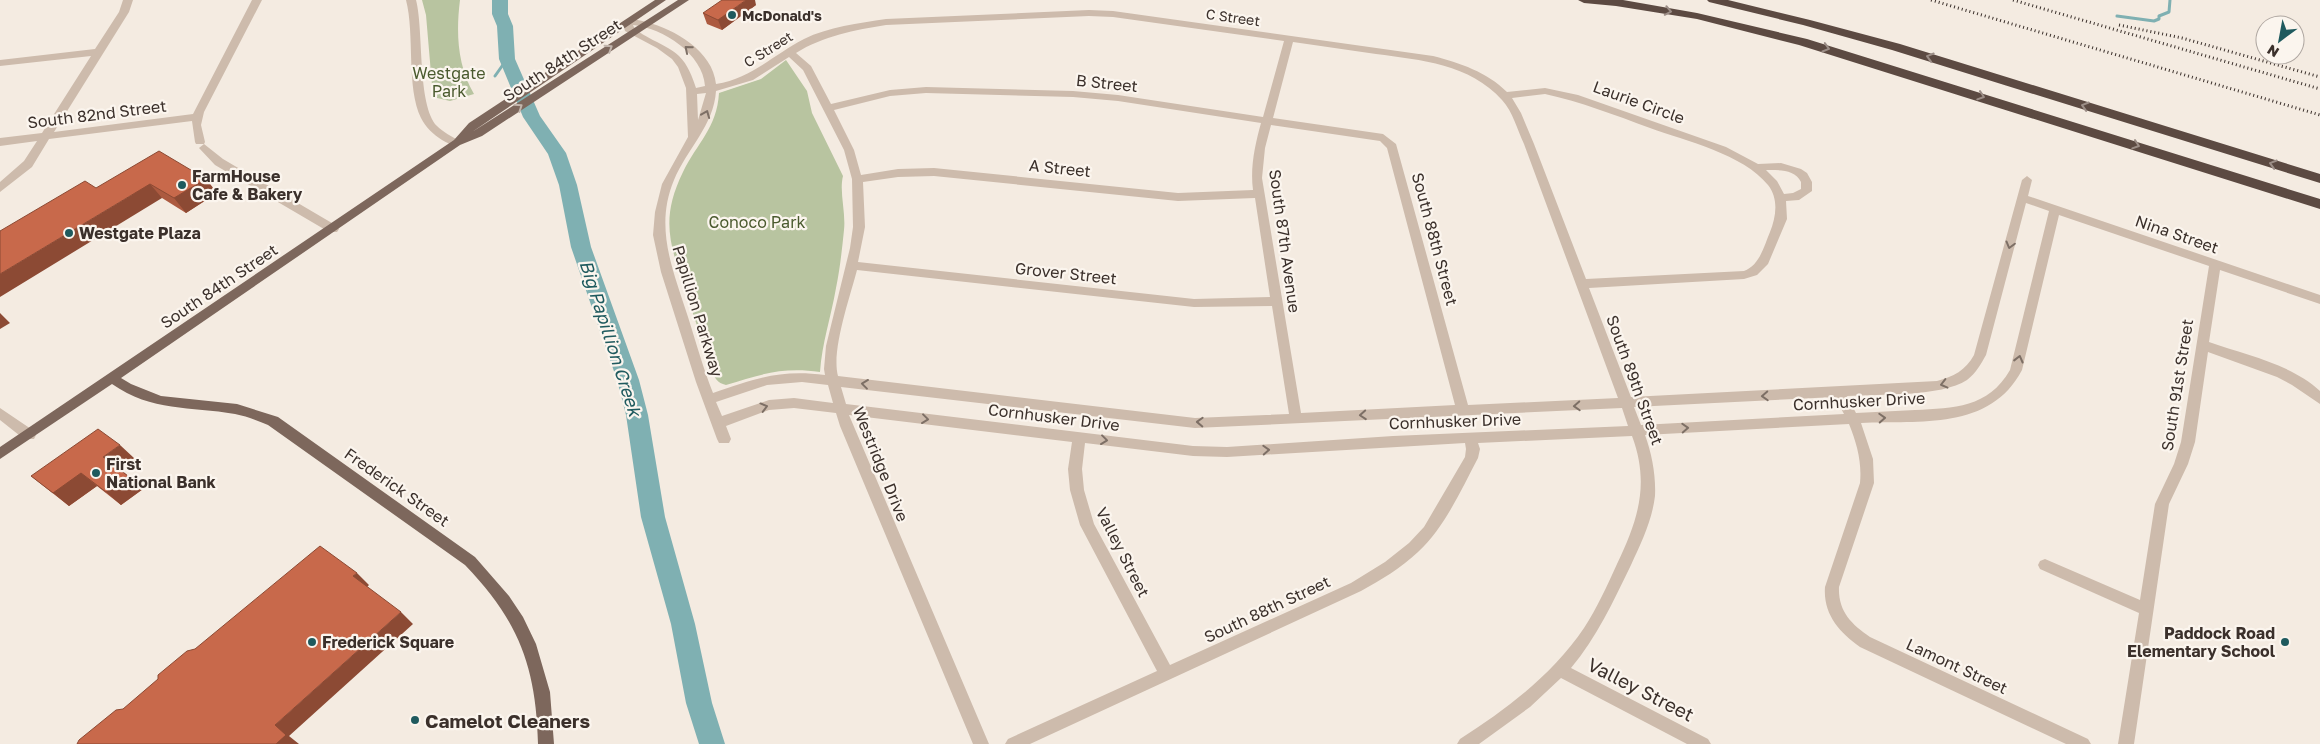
<svg xmlns="http://www.w3.org/2000/svg" width="2320" height="744" font-family="'Golos Text',sans-serif">
<rect width="100%" height="100%" fill="#f4ebe1"/>
<path fill="#b8c4a0" d="M422 0H460C456 32 457 65 474 94L450 101 433 97 426 15Z
M786 60 807 91 812 113 843 176C839 192 846 212 844 230 842 249 840 269 836 288 831 317 822 343 820 372 783 367 761 374 726 385 717 383 715 378 711 370 703 344 695 319 686 293 671 246 659 221 683 172 697 143 717 128 719 93L761 79Z"/>
<g fill="none" stroke-linecap="round" stroke-linejoin="round">
<path stroke="#7fb0b2" stroke-width="3" d="M2117 16 2154 21 2159 19V16L2169 12 2170 0
M495 76 507 59"/>
<path fill="#7fb0b2" fill-rule="evenodd" d="M492 0H508V14L513 26 515 59 540 116 566 153 577 185 591 247 639 380 648 415 665 517 695 624 712 703 725 744H699L686 703 671 624 641 517 626 415 617 380 571 247 559 185 548 154 523 117 499 59 497 26 492 14Z"/>
<path fill="#cdbbac" fill-rule="evenodd" d="M123 0H133L129 12 54 132 193 114 252 0H262L204 112 201 125 205 142 204 144H196L195 142 192 121 49 139 32 167 0 192V182L24 161 37 141 0 146V138L42 133 91 56 0 66V60L95 49 119 12Z
M406 0H416C424 31 417 105 437 126 443 132 452 137 460 141V145C453 147 448 143 442 140 433 134 426 128 421 118 406 87 415 35 406 0Z
M1089 10 1113 11 1433 56C1460 63 1487 72 1507 92L1545 88 1578 95 1726 147 1758 164 1781 163 1801 169 1807 173 1812 182V191L1799 200 1786 201 1787 219 1768 264 1757 275 1744 279 1589 288 1631 397 1937 381C1953 377 1966 370 1974 355L2022 180 2027 176 2032 180 2028 196 2320 295V304L2220 270 2209 342C2246 355 2291 364 2320 391V404L2292 385 2277 377 2208 352 2195 442 2188 464 2169 504 2134 744H2118L2139 613 2040 569 2038 565 2040 561 2045 559 2140 600 2155 504 2174 464 2181 442 2209 266 2059 215 2022 370C1990 431 1920 420 1861 423L1873 459 1874 483 1839 587C1838 611 1851 624 1870 637L2088 739 2091 744H2066L1860 647C1839 632 1823 614 1825 587L1860 483C1862 462 1857 444 1849 424L1645 435C1652 454 1656 476 1655 496 1652 521 1641 543 1631 565 1613 602 1597 637 1571 668L1708 739 1711 744H1687L1561 678 1530 707 1479 744H1457L1460 739C1507 709 1552 675 1584 628 1597 608 1607 586 1617 564 1638 520 1650 484 1632 436L1478 443 1480 449 1478 458C1461 490 1445 527 1418 552 1401 568 1381 580 1361 591L1030 744H1005L1008 739 1157 671 1080 525 1070 490 1068 469 1072 442 849 415 989 744H973L840 426 836 413 794 408 769 410 726 426 731 439 729 443H719L717 439 696 382 661 272 653 235 655 212 662 184 688 137 686 88 678 67 672 59 657 48 625 31 623 22C629 17 638 20 646 22 674 29 713 51 716 84 752 78 773 55 804 39 828 27 859 23 886 19ZM1089 16 1113 17 1284 41 1263 117 1118 95 1073 91 926 87 890 90 831 104 811 66 796 53C823 36 855 30 886 25ZM633 25C663 28 703 54 705 86L696 88C692 76 688 65 679 56 669 45 636 35 633 25ZM1293 42C1321 46 1348 50 1376 54 1421 60 1470 64 1502 100 1513 112 1517 129 1524 144L1618 398 1468 405 1396 144 1383 134 1273 118ZM789 57 803 70 844 150 852 179 853 227 850 248 826 346 824 369 825 375C779 369 755 379 713 393 703 368 696 342 688 317 673 270 654 228 674 180 687 149 714 125 716 91L753 80ZM706 93 698 120 697 94ZM926 93 1073 97 1118 101 1261 123C1255 145 1250 167 1253 190L1178 193 934 168 898 169 861 175 854 150 834 110 890 96ZM1545 94C1581 102 1615 115 1650 128 1686 141 1743 154 1768 185 1779 199 1776 217 1770 232 1764 246 1760 265 1744 271L1586 279 1534 144 1521 113 1512 98ZM1271 125 1380 141 1387 148 1455 405 1301 413 1262 178 1265 148ZM1766 170C1778 170 1795 169 1801 182V189L1793 193 1784 194 1777 181ZM934 176 1178 201 1255 198 1270 297 1194 299 858 262 865 227 863 182 898 177ZM2026 203 2049 211 2010 370C1988 408 1954 408 1915 410 1895 411 1876 412 1856 413L1847 396C1879 394 1941 397 1967 380 1976 373 1981 364 1986 355ZM857 270 1194 307 1272 306 1289 414 1195 418 838 376C831 351 850 297 857 270ZM802 382 828 385 833 403 794 398 769 400 722 416 716 402 767 385ZM841 387 1195 428 1622 408 1628 426 1393 436 1227 447 1193 446 846 404ZM1835 397 1844 414 1641 425 1634 407ZM1085 443 1193 456 1227 457 1465 443 1466 449 1465 457 1424 527 1409 543 1385 562 1351 583 1170 665 1094 524 1084 490 1082 469Z
M204 144 223 159 337 226 339 229 337 232H329L215 165 199 148Z
M0 408 34 431 36 435 34 439H24L0 420Z"/>
<path fill="#7d675c" fill-rule="evenodd" d="M655 0H666L472 132 678 0H689L482 136 460 145 121 378 131 384 161 396 237 404 278 417 475 557 509 596 523 617 536 644 550 692 554 744H538C536 667 519 621 465 565L268 425C258 421 246 416 235 414 190 406 152 412 112 384L0 459V447L454 140 469 123Z"/>
<path fill="#5c4a42" fill-rule="evenodd" d="M1578 0H1623L1697 13 1807 39 2320 199V209L1799 45 1697 19 1616 6 1584 3Z
M1707 0H1728L1810 20 1900 44 2320 174V183L1892 50 1803 25 1709 2Z"/>
<path stroke="#3b302b" stroke-width="3" stroke-dasharray="1 3" stroke-linecap="butt" d="M1931 0 2320 115
M2013 0 2320 89
M2119 25 2182 38 2320 77"/>
</g>
<path fill="#ac5a40" d="M756 5 722 30 707 24 703 13Z
M206 179 217 193 186 213 162 198 96 188Z
M134 458 120 469 143 489 121 505 97 486 69 506 31 476Z"/>
<path fill="#8c4a34" d="M746 0H755L756 5 722 30 718 20Z
M206 179 217 193 186 213 174 198Z
M150 184 162 198 0 297V274Z
M0 313 10 323 0 329Z
M120 445 134 458 118 470 103 457Z
M81 473 97 486 69 506 53 493Z
M128 476 143 489 121 505 106 492Z
M357 573 369 585 365 589 353 576Z
M401 612 413 624 289 736 299 744H276L275 725Z"/>
<path fill="#c8694b" stroke="#8c4a34" d="M722 0H746L718 20 703 13Z
M159 151 206 179 174 198 150 184 0 274V231L85 181 96 188Z
M98 429 120 445 103 457 128 476 106 492 81 473 53 493 31 476Z
M320 546 357 573 353 576 401 612 275 725 286 735 276 744H77L79 740 116 710 123 709 158 679V675L187 651 195 649Z"/>
<defs><path id="oneway-chevron" d="M-2-3.5L2.5 0L-2 3.5" fill="none" stroke-width="1.6" stroke-linecap="round" stroke-linejoin="round" transform="scale(1.25)"/></defs>
<g stroke="#9c8e87">
<use href="#oneway-chevron" transform="translate(1668 11) rotate(11)"/>
<use href="#oneway-chevron" transform="translate(1826 48) rotate(16)"/>
<use href="#oneway-chevron" transform="translate(1930 57) rotate(-163)"/>
<use href="#oneway-chevron" transform="translate(1981 96) rotate(18)"/>
<use href="#oneway-chevron" transform="translate(2085 106) rotate(-163)"/>
<use href="#oneway-chevron" transform="translate(2136 145) rotate(18)"/>
<use href="#oneway-chevron" transform="translate(2273 164) rotate(-163)"/>
</g>
<g stroke="#c2b5ac">
<use href="#oneway-chevron" transform="translate(609 48) rotate(-33)"/>
<use href="#oneway-chevron" transform="translate(519 107) rotate(-34)"/>
</g>
<g stroke="#7d6f65">
<use href="#oneway-chevron" transform="translate(688 49) rotate(-140)"/>
<use href="#oneway-chevron" transform="translate(706 114) rotate(-68)"/>
<use href="#oneway-chevron" transform="translate(2010 245) rotate(105)"/>
<use href="#oneway-chevron" transform="translate(2019 359) rotate(-76)"/>
<use href="#oneway-chevron" transform="translate(865 384) rotate(-173)"/>
<use href="#oneway-chevron" transform="translate(1944 384) rotate(166)"/>
<use href="#oneway-chevron" transform="translate(1765 396) rotate(177)"/>
<use href="#oneway-chevron" transform="translate(1577 406) rotate(177)"/>
<use href="#oneway-chevron" transform="translate(764 407) rotate(-15)"/>
<use href="#oneway-chevron" transform="translate(1363 415) rotate(176)"/>
<use href="#oneway-chevron" transform="translate(1882 418) rotate(-3)"/>
<use href="#oneway-chevron" transform="translate(925 419) rotate(7)"/>
<use href="#oneway-chevron" transform="translate(1200 422) rotate(-178)"/>
<use href="#oneway-chevron" transform="translate(1685 428) rotate(-3)"/>
<use href="#oneway-chevron" transform="translate(1104 440) rotate(7)"/>
<use href="#oneway-chevron" transform="translate(1266 450) rotate(-3)"/>
</g>
<g fill="#1f5a5e" stroke="#fbf5ee" stroke-width="2">
<circle cx="732" cy="15" r="5"/>
<circle cx="182" cy="185" r="5"/>
<circle cx="69" cy="233" r="5"/>
<circle cx="96" cy="473" r="5"/>
<circle cx="312" cy="642" r="5"/>
<circle cx="2285" cy="642" r="5"/>
<circle cx="415" cy="720" r="5"/>
</g>
<g text-anchor="middle" dominant-baseline="central" stroke-width="4.5" stroke-linejoin="round" paint-order="stroke">
<g font-size="14" font-weight="bold" fill="#3b302b" stroke="#fbf5ee" text-anchor="start">
<text x="742" y="15">McDonald's</text>
</g>
<g font-size="14" fill="#3b302b" stroke="#fbf5ee">
<text transform="translate(1233 17) rotate(8)">C Street</text>
<text transform="translate(768 49) rotate(-32)">C Street</text>
</g>
<g font-size="16" fill="#3b302b" stroke="#fbf5ee">
<text transform="translate(562 60) rotate(-33)">South 84th Street</text>
<text transform="translate(1107 83) rotate(6)">B Street</text>
<text transform="translate(1639 102) rotate(20)">Laurie Circle</text>
<text transform="translate(97 114) rotate(-7)">South 82nd Street</text>
<text transform="translate(1060 168) rotate(6)">A Street</text>
<text transform="translate(2177 234) rotate(19)">Nina Street</text>
<text transform="translate(1435 239) rotate(75)">South 88th Street</text>
<text transform="translate(1285 241) rotate(82)">South 87th Avenue</text>
<text transform="translate(1066 273) rotate(6)">Grover Street</text>
<text transform="translate(219 286) rotate(-34)">South 84th Street</text>
<text transform="translate(698 311) rotate(73)">Papillion Parkway</text>
<text transform="translate(1635 380) rotate(70)">South 89th Street</text>
<text transform="translate(2177 385) rotate(-81)">South 91st Street</text>
<text transform="translate(1859 401) rotate(-3)">Cornhusker Drive</text>
<text transform="translate(1054 417) rotate(7)">Cornhusker Drive</text>
<text transform="translate(1455 421) rotate(-2)">Cornhusker Drive</text>
<text transform="translate(881 464) rotate(68)">Westridge Drive</text>
<text transform="translate(397 487) rotate(35)">Frederick Street</text>
<text transform="translate(1123 552) rotate(63)">Valley Street</text>
<text transform="translate(1267 609) rotate(-25)">South 88th Street</text>
<text transform="translate(1957 666) rotate(25)">Lamont Street</text>
</g>
<g font-size="16" fill="#4a5a2e" stroke="#fbf5ee">
<text x="449" y="73">Westgate<tspan x="449" dy="18">Park</tspan></text>
<text x="757" y="222">Conoco Park</text>
</g>
<g font-size="16" font-weight="bold" fill="#3b302b" stroke="#fbf5ee" text-anchor="start">
<text x="192" y="176">FarmHouse<tspan x="192" dy="18">Cafe &amp; Bakery</tspan></text>
<text x="79" y="233">Westgate Plaza</text>
<text x="106" y="464">First<tspan x="106" dy="18">National Bank</tspan></text>
<text x="2275" y="633" text-anchor="end">Paddock Road<tspan x="2275" dy="18">Elementary School</tspan></text>
<text x="322" y="642">Frederick Square</text>
</g>
<g font-size="18" font-style="italic" fill="#1f5a5e" stroke="#fbf5ee">
<text transform="translate(611 338) rotate(72)">Big Papillion Creek</text>
</g>
<g font-size="19" fill="#3b302b" stroke="#fbf5ee">
<text transform="translate(1641 689) rotate(27)">Valley Street</text>
</g>
<g font-size="19" font-weight="bold" fill="#3b302b" stroke="#fbf5ee" text-anchor="start">
<text x="425" y="720">Camelot Cleaners</text>
</g>
</g>
<g transform="translate(2280 40) rotate(212)"><circle r="24" fill="#fbf5ee" stroke="#aea6a0"/>
<path d="M0-4L9 19L0 12L-9 19Z" fill="#1f5a5e"/>
<text y="-8" font-size="14" font-weight="bold" text-anchor="middle" fill="#3b302b">N</text>
</g>
</svg>
